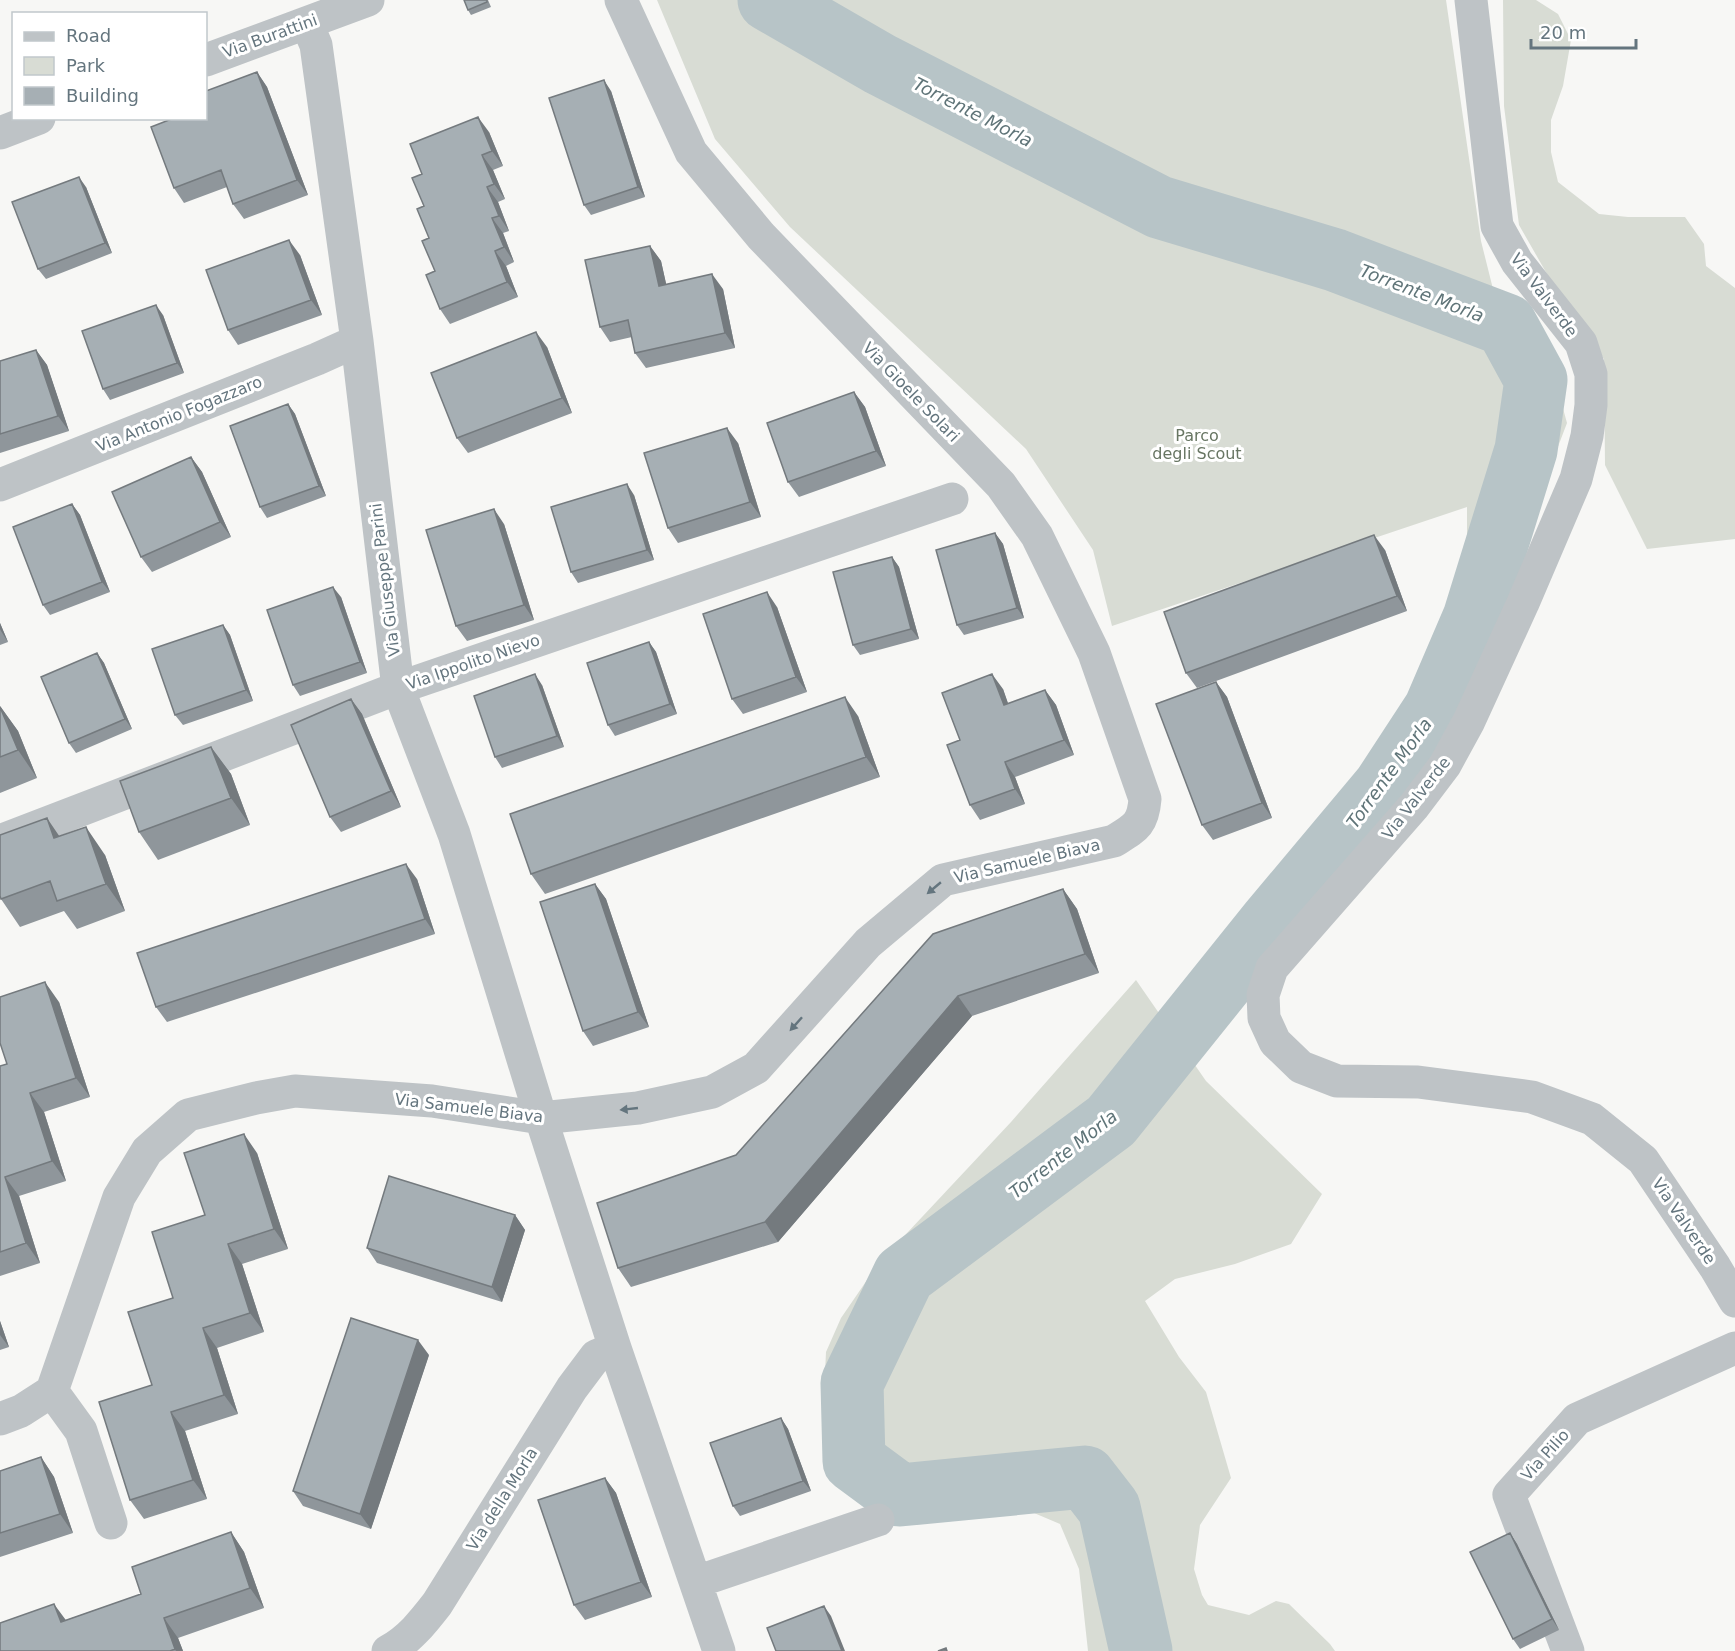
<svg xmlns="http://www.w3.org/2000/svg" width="1735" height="1651" font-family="'DejaVu Sans',sans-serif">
<rect width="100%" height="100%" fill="#f7f7f5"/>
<path fill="#d8dcd4" d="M657 0H782L1158 199 1500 307 1544 339 1567 423 1498 604 1417 693 1467 555V507L1112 626 1093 550 1026 449 790 227 715 139Z
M792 0H1446L1481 241 1495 297 1157 194Z
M1503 0H1536L1558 14 1571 40 1563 86 1551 120V152L1558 182 1599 214 1628 217H1685L1704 244 1706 266 1735 288V539L1647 549 1605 465 1604 359 1559 295 1519 225 1504 106Z
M1136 980 1206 1081 1322 1194 1291 1244 1235 1264 1175 1279 1145 1301 1179 1357 1206 1392 1231 1478 1200 1525 1194 1569 1202 1595 1208 1605 1249 1615 1276 1601 1289 1604 1330 1644 1335 1651H1088L1079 1569 1060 1524 1027 1510 923 1504 877 1490 851 1465 832 1434 824 1394 826 1352 841 1318 878 1264 1011 1122Z"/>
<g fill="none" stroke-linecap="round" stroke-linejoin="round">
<path stroke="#b7c4c7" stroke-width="63" d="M769 0 880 64 1159 207 1335 260 1506 325 1536 380 1526 450 1474 618 1435 709 1384 787 1270 923 1111 1121 904 1275 852 1383 854 1461 900 1495 1085 1477 1109 1508 1141 1651"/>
<path stroke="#bec3c6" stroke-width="33" d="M1471 0 1497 226 1517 262 1581 343 1591 374V405L1587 436 1576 479 1523 603 1469 721 1445 765 1414 806 1272 968 1263 995 1264 1018 1275 1042 1301 1067 1337 1081 1418 1082 1532 1097 1592 1119 1643 1160 1715 1267 1735 1301
M307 24 316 45 357 341 398 688 454 834 541 1118 615 1348 719 1651
M206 60 368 0
M0 133 39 118
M0 485 317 359 357 341
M0 841 398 688 952 499
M52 1391 81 1431 111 1523
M0 1419 21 1411 52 1391 119 1197 147 1151 188 1115 256 1098 295 1091 432 1101 541 1118 638 1108 712 1092 756 1068 868 943 943 880 1114 841C1135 828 1143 825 1145 799L1094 653 1037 536 1001 485 761 236 691 152 621 0
M696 1582 878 1520
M388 1651C409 1640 423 1622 437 1604L572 1388 596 1356 615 1348
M1568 1651 1509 1495 1577 1419 1735 1348"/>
</g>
<path fill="#8f969b" d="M488 0 491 7 471 15 468 10Z
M257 72 267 87 308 195 244 219 233 204 227 187 184 203 174 188 206 118Z
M611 91 645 197 591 215 584 205Z
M489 132 503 166 493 170 505 199 498 202 509 231 503 233 514 262 506 266 518 297 450 324 440 309 424 206 422 174Z
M86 187 112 253 46 279 38 269Z
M650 246 661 261 666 284 723 289 735 348 646 368 635 353 632 337 610 342 600 327Z
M300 255 322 315 238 345 228 330Z
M163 315 184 373 110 400 103 389Z
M547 347 572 413 468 453 457 438Z
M36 350 47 365 69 431 0 453V361Z
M854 392 865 407 886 466 799 497 788 482Z
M288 404 295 414 326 496 267 518 260 507Z
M738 443 761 517 678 543 668 528Z
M191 457 202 472 231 537 152 572 141 557Z
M634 495 654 560 578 583 571 572Z
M72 504 80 515 110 592 50 615 43 605Z
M504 524 534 620 467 641 456 626Z
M995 533 1003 544 1024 618 964 635 957 625Z
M1385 550 1407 611 1197 688 1186 673Z
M892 557 899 567 919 639 860 655 853 645Z
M341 597 367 673 300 696 293 685Z
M777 607 807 692 743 714 732 699Z
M0 623 8 642 0 645Z
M223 625 230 635 253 701 183 725 175 715Z
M649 642 656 652 677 714 615 736 608 725Z
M97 653 104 663 132 729 76 753 69 743Z
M1216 682 1227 697 1272 818 1213 840 1202 825Z
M542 685 564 747 502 768 495 757Z
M1003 689 1008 704 1045 690 1056 705 1074 755 1015 777 1025 804 980 820 970 805 960 740Z
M351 699 362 714 401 807 341 832 330 817Z
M0 706 18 731 37 778 0 793Z
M858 716 880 777 545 894 531 874Z
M211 747 231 774 250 825 158 860 139 832Z
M59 836 105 855 125 911 77 929 64 911 20 927 1 899Z
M417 879 435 934 167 1022 156 1007Z
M595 884 606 899 649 1027 593 1046 583 1031Z
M1063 889 1077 909 1099 973 972 1016 778 1242 631 1287 618 1268 736 1155Z
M59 1002 90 1097 44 1112 66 1181 19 1196 40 1263 0 1276V1066L7 1064Z
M257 1153 288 1249 242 1264 264 1332 217 1348 238 1414 185 1431 207 1499 144 1519 130 1500 152 1385 173 1298 205 1215Z
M515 1215 525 1230 502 1302 377 1263 367 1248Z
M0 1321 9 1347 0 1350Z
M429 1355 371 1529 303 1506 293 1491Z
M781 1418 788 1429 811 1491 740 1516 733 1506Z
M41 1457 54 1477 73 1533 0 1557V1471Z
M605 1478 616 1493 652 1597 585 1620 574 1605Z
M231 1532 244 1552 264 1608 178 1638 183 1651H0L66 1620 141 1594Z
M1510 1533 1517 1544 1559 1630 1520 1649 1513 1639Z"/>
<path fill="#747a7e" d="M257 72 267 87 308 195 297 180Z
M604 80 611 91 645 197 638 187Z
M478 117 489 132 503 166 492 151Z
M482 155 493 170 505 199 494 184Z
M79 177 86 187 112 253 105 243Z
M487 187 498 202 509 231 499 216Z
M492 218 503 233 514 262 504 247Z
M289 240 300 255 322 315 311 300Z
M650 246 661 261 670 301 659 286Z
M495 251 506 266 518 297 507 282Z
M712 274 723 289 735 348 725 333Z
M156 305 163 315 184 373 177 363Z
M536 332 547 347 572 413 562 398Z
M36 350 47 365 69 431 58 416Z
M854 392 865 407 886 466 876 451Z
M288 404 295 414 326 496 319 486Z
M727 428 738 443 761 517 750 502Z
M191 457 202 472 231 537 220 522Z
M627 484 634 495 654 560 647 550Z
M72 504 80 515 110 592 102 582Z
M494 509 504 524 534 620 524 605Z
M995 533 1003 544 1024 618 1017 608Z
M1374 535 1385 550 1407 611 1397 596Z
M892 557 899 567 919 639 911 629Z
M333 587 341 597 367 673 360 662Z
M767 592 777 607 807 692 796 677Z
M0 623 8 642 1 631 0 629Z
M223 625 230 635 253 701 246 690Z
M649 642 656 652 677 714 670 704Z
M97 653 104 663 132 729 125 719Z
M535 674 542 685 564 747 557 736Z
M992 674 1003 689 1014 720 1004 705Z
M1216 682 1227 697 1272 818 1262 803Z
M1045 690 1056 705 1074 755 1064 740Z
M845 697 858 716 880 777 866 757Z
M351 699 362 714 401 807 391 791Z
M0 706 18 731 37 778 18 750Z
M211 747 231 774 250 825 231 798Z
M1005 762 1015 777 1025 804 1015 789Z
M47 818 66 846 54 838Z
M86 827 105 855 125 911 106 884Z
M406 864 417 879 435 934 425 919Z
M595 884 606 899 649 1027 638 1012Z
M1063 889 1077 909 1099 973 1085 954Z
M45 982 59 1002 90 1097 76 1078Z
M958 996 972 1016 778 1242 765 1222Z
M30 1093 44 1112 66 1181 52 1161Z
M244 1134 257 1153 288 1249 274 1229Z
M5 1177 19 1196 40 1263 26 1243Z
M515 1215 525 1230 502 1302 492 1287Z
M228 1244 242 1264 264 1332 250 1313Z
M0 1321 9 1347 0 1335Z
M203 1328 217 1348 238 1414 224 1395Z
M418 1340 429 1355 371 1529 360 1514Z
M171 1412 185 1431 207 1499 193 1480Z
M781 1418 788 1429 811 1491 803 1481Z
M41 1457 54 1477 73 1533 60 1514Z
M605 1478 616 1493 652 1597 641 1582Z
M231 1532 244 1552 264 1608 250 1588Z
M1510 1533 1517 1544 1559 1630 1552 1619Z
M54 1604 68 1623 61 1622Z
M824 1606 831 1616 845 1651H842Z
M164 1618 178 1638 183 1651H176L175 1649Z"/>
<path fill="#a6afb4" stroke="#747a7e" stroke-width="1.5" d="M464 0H487V2L468 10Z
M257 72 297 180 233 204 221 170 174 188 151 127 174 118H206V91Z
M604 80 638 187 584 205 549 98Z
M478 117 492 151 482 155 494 184 487 187 499 216 492 218 504 247 495 251 507 282 440 309 426 275 435 271 422 241 429 238 417 209 424 206 412 178 422 174 410 144Z
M79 177 105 243 38 269 12 202Z
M289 240 311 300 228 330 206 270Z
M650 246 659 286 712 274 725 333 635 353 628 320 600 327 585 260Z
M156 305 177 363 103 389 82 331Z
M536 332 562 398 457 438 431 373Z
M36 350 58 416 0 434V361Z
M854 392 876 451 788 482 767 423Z
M288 404 319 486 260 507 230 426Z
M727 428 750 502 668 528 644 453Z
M191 457 220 522 141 557 112 492Z
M627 484 647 550 571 572 551 507Z
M72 504 102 582 43 605 13 527Z
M494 509 524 605 456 626 426 530Z
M995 533 1017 608 957 625 936 550Z
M1374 535 1397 596 1186 673 1164 612Z
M892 557 911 629 853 645 833 572Z
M333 587 360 662 293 685 267 610Z
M767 592 796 677 732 699 703 614Z
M223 625 246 690 175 715 152 649Z
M649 642 670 704 608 725 587 663Z
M97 653 125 719 69 743 41 677Z
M535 674 557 736 495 757 474 696Z
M992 674 1004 705 1045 690 1064 740 1005 762 1015 789 970 805 947 745 960 740 942 693Z
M1216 682 1262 803 1202 825 1156 704Z
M845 697 866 757 531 874 510 814Z
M351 699 391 791 330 817 291 725Z
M0 707 18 750 0 757Z
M211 747 231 798 139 832 120 781Z
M47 818 54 838 86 827 106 884 57 901 50 881 1 899 0 896V835Z
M406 864 425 919 156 1007 137 953Z
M595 884 638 1012 583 1031 540 902Z
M1063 889 1085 954 958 996 765 1222 618 1268 597 1203 736 1155 933 934Z
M45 982 76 1078 30 1093 52 1161 5 1177 26 1243 0 1252V1066L7 1064 0 1043V997Z
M244 1134 274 1229 228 1244 250 1313 203 1328 224 1395 171 1412 193 1480 130 1500 99 1402 152 1385 128 1312 173 1298 152 1232 205 1215 184 1153Z
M389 1176 515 1215 492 1287 367 1248Z
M351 1318 418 1340 360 1514 293 1491Z
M781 1418 803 1481 733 1506 710 1443Z
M41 1457 60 1514 0 1533V1471Z
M605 1478 641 1582 574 1605 538 1500Z
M231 1532 250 1588 164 1618 175 1649 170 1651H0V1623L54 1604 61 1622 141 1594 132 1567Z
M1510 1533 1552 1619 1513 1639 1470 1552Z
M824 1606 842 1651H776L767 1628Z
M946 1648 947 1651H938Z"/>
<defs><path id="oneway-solid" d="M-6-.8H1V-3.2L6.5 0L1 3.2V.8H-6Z" transform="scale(1.5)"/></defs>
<g fill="#64757e">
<use href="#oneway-solid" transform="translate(934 888) rotate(140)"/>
<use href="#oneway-solid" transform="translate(796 1024) rotate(132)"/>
<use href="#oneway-solid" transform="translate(629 1109) rotate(174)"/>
</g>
<g text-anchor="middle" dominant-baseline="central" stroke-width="6" stroke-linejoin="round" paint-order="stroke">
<g font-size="16" fill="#64757e" stroke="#fff">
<text transform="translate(270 36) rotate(-20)">Via Burattini</text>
<text transform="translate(1544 295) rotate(53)">Via Valverde</text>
<text transform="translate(911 392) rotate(46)">Via Gioele Solari</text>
<text transform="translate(179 414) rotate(-22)">Via Antonio Fogazzaro</text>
<text transform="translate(385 580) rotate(-97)">Via Giuseppe Parini</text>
<text transform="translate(473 662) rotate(-19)">Via Ippolito Nievo</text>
<text transform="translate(1416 798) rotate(-52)">Via Valverde</text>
<text transform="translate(1027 861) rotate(-13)">Via Samuele Biava</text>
<text transform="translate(469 1108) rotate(7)">Via Samuele Biava</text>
<text transform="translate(1684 1221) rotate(56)">Via Valverde</text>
<text transform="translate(1545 1455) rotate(-48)">Via Pilio</text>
<text transform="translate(502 1499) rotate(-58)">Via della Morla</text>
</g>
<g font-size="16" fill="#687663" stroke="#fff">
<text x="1197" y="435">Parco<tspan x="1197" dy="18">degli Scout</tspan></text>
</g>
<g font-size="18" font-style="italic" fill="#5f7478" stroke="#fff">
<text transform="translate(973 112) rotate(27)">Torrente Morla</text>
<text transform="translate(1422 293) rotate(21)">Torrente Morla</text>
<text transform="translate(1389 773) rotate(-54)">Torrente Morla</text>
<text transform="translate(1063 1154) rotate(-38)">Torrente Morla</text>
</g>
</g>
<rect x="12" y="12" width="195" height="108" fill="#ffffff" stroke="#c1c8cb" stroke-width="1.5"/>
<rect x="24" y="32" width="30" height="9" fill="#bec3c6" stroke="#c1c8cb" stroke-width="1.5"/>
<text x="66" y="42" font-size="18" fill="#64757e">Road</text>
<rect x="24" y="57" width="30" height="18" fill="#d8dcd4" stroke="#c1c8cb" stroke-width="1.5"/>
<text x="66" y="72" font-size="18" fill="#64757e">Park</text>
<rect x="24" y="87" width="30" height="18" fill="#a6afb4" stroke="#c1c8cb" stroke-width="1.5"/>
<text x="66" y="102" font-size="18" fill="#64757e">Building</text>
<path d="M1531 39v9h105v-9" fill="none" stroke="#64757e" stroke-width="3"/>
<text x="1540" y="39" font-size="18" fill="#64757e" stroke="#ffffff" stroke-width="4.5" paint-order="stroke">20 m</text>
</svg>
